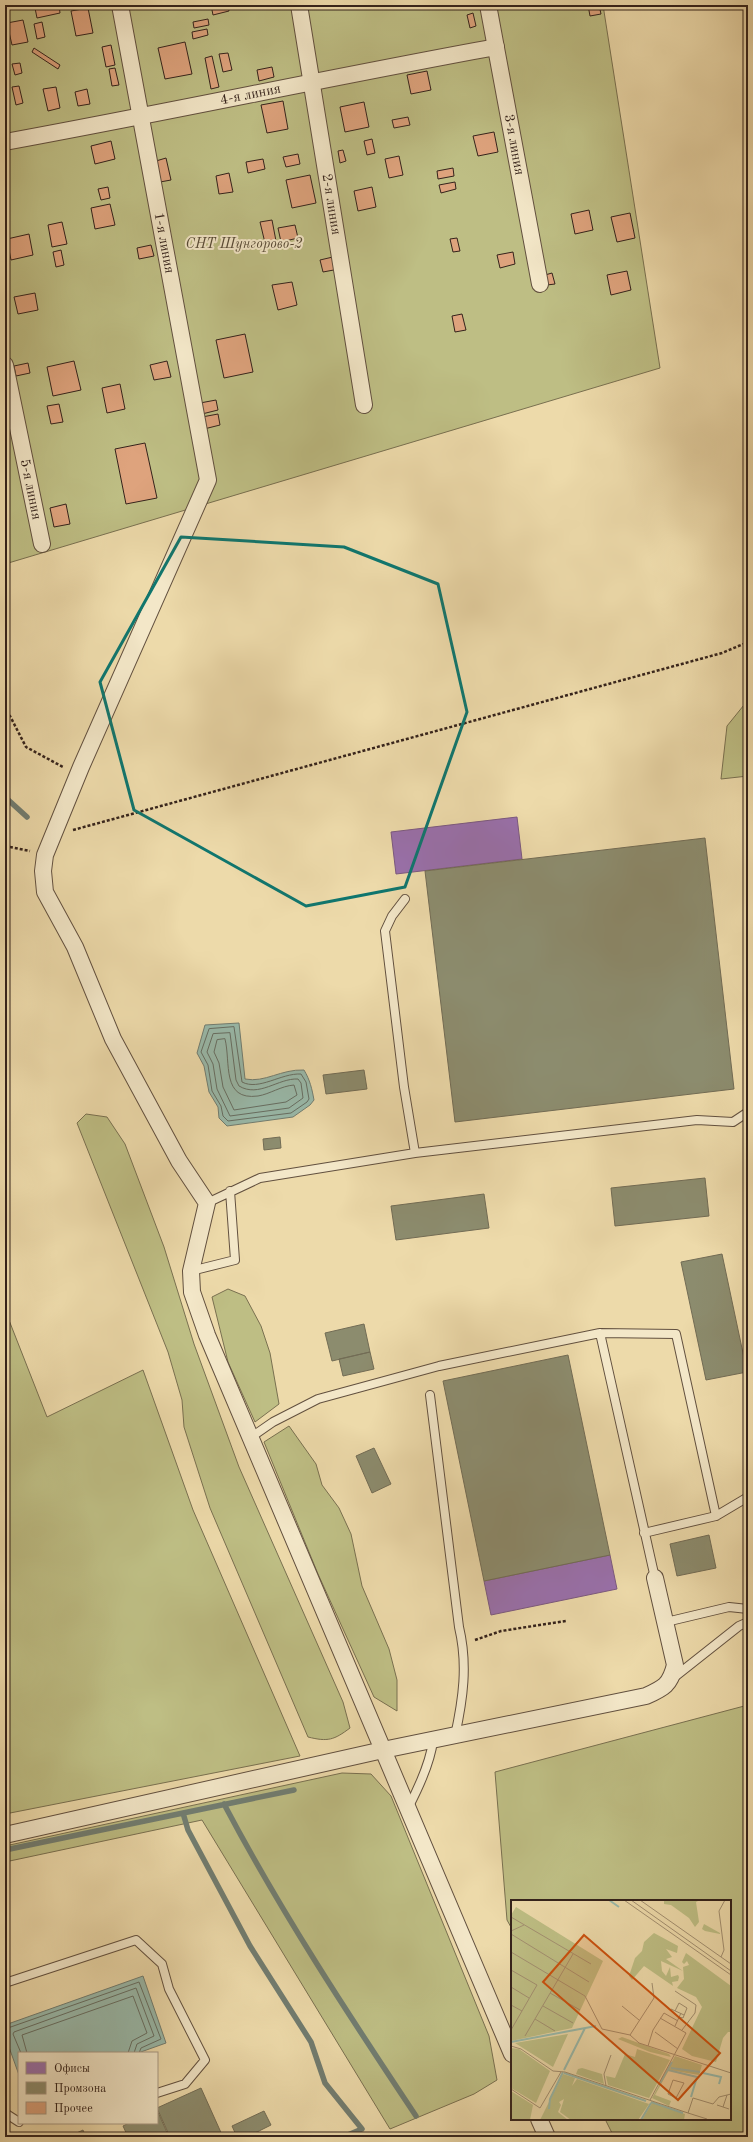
<svg xmlns="http://www.w3.org/2000/svg" width="753" height="2142" font-family="'Old Standard TT',serif">
<rect width="100%" height="100%" fill="#eddaaa"/>
<filter id="stains"><feTurbulence type="fractalNoise" baseFrequency=".005" numOctaves="4"/><feColorMatrix values="0 0 0 0 .2 0 0 0 0 .09 0 0 0 0 .02 0 0 0 .5 -.17"/></filter>
<radialGradient id="worn" r=".72"><stop offset=".6" stop-color="#630" stop-opacity="0"/><stop offset="1" stop-color="#630" stop-opacity=".3"/></radialGradient>
<path fill="#bebe84" stroke="#797050" d="M5 5H603L660 368 5 564Z
M748 700V776L721 779 727 726Z
M86 1114 107 1117 125 1144 164 1247 194 1344 239 1467 343 1702 350 1728C334 1740 328 1742 308 1737L210 1508 184 1427 182 1400 168 1352 77 1123Z
M228 1289 245 1296 261 1326 270 1353 279 1404 255 1422 228 1362 212 1297Z
M5 1310 47 1417 143 1370 193 1510 300 1756 5 1814Z
M289 1426 316 1464 322 1485 339 1508 351 1534 362 1586 389 1649 397 1680V1711L374 1697 318 1574 264 1442Z
M748 1705V2137H614L605 2119H730V1901H512V1929L507 1920 495 1772Z
M342 1773 371 1774 391 1796 489 2036 497 2080 474 2094 390 2129 202 1820 5 1862V1846Z"/>
<path fill="#99baab" stroke="#717d71" d="M239 1023 245 1079C265 1083 281 1069 304 1070 310 1080 312 1089 314 1100L310 1105 293 1117 227 1126 219 1118 218 1107 209 1092 204 1066 197 1053 205 1025Z
M143 1976 166 2043 138 2053H19V2075L5 2036V2025Z"/>
<path fill="#9970ab" stroke="#7b5980" d="M517 817 522 859 396 874 391 832Z
M610 1555 617 1589 491 1615 484 1581Z"/>
<path fill="#8c8c6e" stroke="#726c55" d="M705 838 734 1089 455 1122 425 871Z
M364 1070 367 1089 326 1094 323 1075Z
M280 1137 281 1148 264 1150 263 1139Z
M705 1178 709 1216 615 1226 611 1188Z
M484 1194 489 1228 396 1240 391 1206Z
M722 1254 747 1372 706 1380 681 1262Z
M364 1324 370 1352 332 1361 325 1333Z
M370 1352 374 1369 343 1376 339 1359Z
M568 1355 610 1555 484 1581 443 1381Z
M374 1448 391 1484 372 1493 356 1456Z
M709 1535 716 1568 677 1576 670 1544Z
M201 2088 223 2137H170L157 2108Z
M157 2110 169 2137H128L123 2126 129 2123H157Z
M264 2111 271 2125 247 2137H237L232 2126Z
M83 2130 86 2137H68Z"/>
<g fill="none" stroke-linecap="round" stroke-linejoin="round">
<path stroke="#666e63" stroke-width="1" d="M234 1027 242 1082C259 1091 281 1073 301 1074L306 1082 309 1099 307 1102 291 1113 228 1121 223 1116 221 1106 212 1091 208 1065 201 1052 209 1029Z
M230 1033 236 1080 239 1086C259 1098 278 1078 298 1079L301 1083 303 1098 289 1108 230 1116 217 1089 213 1064 207 1052 213 1034Z
M225 1039C231 1062 221 1101 258 1096 270 1094 281 1086 294 1085L297 1095 286 1102 234 1110 223 1087 219 1063 214 1052 217 1040Z
M5 2029 139 1982 161 2039 141 2048 139 2053
M21 2053 13 2034 14 2032 136 1988 154 2036 137 2044 134 2053
M27 2053 22 2035 133 1996 147 2033 132 2041 128 2053"/>
<path stroke="#717d71" stroke-width="5.5" d="M5 797 27 817
M224 1804C281 1912 348 2014 416 2116
M183 1813 188 1830 250 1946 311 2042 325 2083 362 2129 343 2137
M5 1850 294 1790"/>
</g>
<path fill="#dea37d" stroke="#34221b" d="M49 5H59L60 13 37 18 35 8Z
M211 5H228L229 11 213 15Z
M588 5H599L601 14 590 16Z
M88 8 93 33 76 36 71 11Z
M473 13 476 26 470 28 467 15Z
M208 19 209 25 194 28 193 22Z
M23 20 28 42 12 45 7 23Z
M42 22 45 37 37 39 34 24Z
M207 29 208 35 193 39 192 32Z
M185 42 192 74 165 79 158 48Z
M111 45 115 65 106 67 102 47Z
M34 48 60 65 58 69 32 52Z
M228 53 232 70 223 72 219 54Z
M212 56 219 87 211 89 205 58Z
M20 63 22 73 15 75 12 64Z
M272 67 274 77 259 81 257 70Z
M115 68 119 85 112 86 109 69Z
M427 71 431 90 411 94 407 75Z
M19 86 23 103 16 105 12 87Z
M56 87 60 108 48 111 43 89Z
M87 89 90 104 78 106 75 92Z
M283 101 288 129 267 133 261 105Z
M364 102 369 127 345 132 340 107Z
M408 117 410 125 394 128 392 120Z
M494 132 498 152 478 156 473 136Z
M372 139 375 153 367 155 364 141Z
M111 141 115 159 95 164 91 146Z
M343 150 346 161 340 163 338 151Z
M298 154 300 164 286 167 283 157Z
M399 156 403 175 389 178 385 159Z
M166 158 171 180 160 182 156 161Z
M263 159 265 169 248 173 246 162Z
M453 168 454 176 438 179 437 171Z
M229 173 233 192 219 194 216 176Z
M310 175 316 203 292 208 286 180Z
M455 182 456 189 441 193 439 185Z
M108 187 110 198 101 200 98 189Z
M372 187 376 207 358 211 354 191Z
M110 204 115 225 95 229 91 208Z
M589 210 593 230 575 234 571 214Z
M630 213 635 238 617 242 611 217Z
M272 220 276 241 265 243 260 222Z
M62 222 67 244 52 247 48 225Z
M295 225 298 238 281 242 278 228Z
M29 234 33 255 11 260 7 239Z
M457 238 460 251 453 252 450 239Z
M151 245 154 256 139 259 137 248Z
M61 250 64 265 56 267 53 252Z
M513 252 515 264 500 268 497 255Z
M337 256 339 269 323 272 320 260Z
M627 271 631 290 611 295 607 275Z
M552 273 555 284 547 285 545 275Z
M292 282 297 305 278 310 272 285Z
M35 293 38 310 18 314 14 297Z
M462 314 466 330 455 332 452 316Z
M245 334 253 372 224 378 216 340Z
M74 361 81 390 53 396 47 367Z
M167 361 171 377 154 380 150 365Z
M28 363 30 373 16 376 14 366Z
M120 384 125 409 107 413 102 388Z
M216 400 218 410 202 414 200 403Z
M59 404 63 422 51 424 47 406Z
M218 414 220 425 204 429 202 417Z
M145 443 157 498 126 504 115 449Z
M66 504 70 524 54 527 50 508Z"/>
<g fill="none" stroke-linecap="round" stroke-linejoin="round">
<defs>
<path id="service" d="M405 899 392 916 385 931 404 1087 415 1153
M207 1203 260 1178 415 1153 697 1120 733 1122 748 1112
M191 1271 235 1260 230 1191
M600 1333 655 1578
M430 1395 459 1627C468 1665 463 1699 455 1736
M250 1438 273 1422 318 1399 439 1366 600 1333 676 1334 716 1516
M644 1533 716 1516 748 1497
M666 1622 729 1607 748 1609
M672 1679 739 1626 748 1622
M408 1808C419 1787 430 1764 433 1741
M5 1983 136 1940 162 1964 169 1989 205 2060 185 2084 157 2093
M5 2113 19 2122"/>
<g id="minor">
<path id="s1" d="M120 5 208 480 81 767 45 855 43 871 45 892 75 947 113 1039 179 1161 207 1203 191 1271 192 1292 207 1335 512 2054"/>
<path id="s2" d="M299 5 364 405"/>
<path id="s3" d="M488 5 540 284"/>
<path id="s4" d="M5 142C169 112 332 77 496 47"/>
<path id="s5" d="M5 365 42 544"/>
<path d="M5 1835 383 1750 646 1696C664 1688 670 1685 675 1665L655 1578"/>
<path d="M539 2119 547 2137"/>
</g>
</defs>
<use href="#service" stroke="#62503f" stroke-width="10"/>
<use href="#minor" stroke="#62503f" stroke-width="18"/>
<path stroke="#34221b" stroke-width="2.5" stroke-dasharray="3 2" stroke-linecap="butt" d="M5 712 10 716 26 747 63 767
M73 830 722 653 748 642
M5 846 30 851
M475 1640 501 1631 566 1621"/>
<use href="#service" stroke="#f3e7c8" stroke-width="8"/>
<use href="#minor" stroke="#f3e7c8" stroke-width="16"/>
</g>
<path fill="none" stroke="#0f766e" stroke-width="3" stroke-linejoin="round" d="M181 537 344 547 438 584 467 712 405 887 306 906 134 810 100 682Z"/>
<g text-anchor="middle" dominant-baseline="central" stroke-width="4" stroke-linejoin="round" paint-order="stroke">
<g font-size="14" fill="#34221b" stroke="#f3e7c8">
<text stroke="none"><textPath href="#s4" startOffset="250">4-я линия</textPath></text>
<text stroke="none"><textPath href="#s3" startOffset="142">3-я линия</textPath></text>
<text stroke="none"><textPath href="#s2" startOffset="202">2-я линия</textPath></text>
<text stroke="none"><textPath href="#s1" startOffset="242">1-я линия</textPath></text>
<text stroke="none"><textPath href="#s5" startOffset="127">5-я линия</textPath></text>
</g>
<g font-size="14" font-style="italic" fill="#564935" stroke="#f3e7c8">
<text x="244" y="244">СНТ Шунгорово-2</text>
</g>
</g>
<g transform="translate(511 1900)">
<rect width="220" height="220" fill="#eddaaa"/>
<path d="M153 0H189L185 2 188 22 184 27 178 18 160 5 153 4ZM5 7 92 61 61 128 0 141V15ZM193 24 209 33V34L194 31 191 29ZM143 33 167 46 166 53 155 49 161 57 155 59 172 71 150 61 151 71 155 76 159 67 160 77 167 75 168 77 167 81 161 82 162 86 133 66 121 80 118 76 124 58 131 51 133 42ZM175 53 220 86V132H217L212 138 205 162 181 156 171 149 191 107 185 97 166 88 173 79 172 67 178 65 176 61 173 64 171 62ZM57 134 42 167 4 143ZM111 137 158 154 160 157 139 152 107 139ZM0 148 8 149 39 171 25 203 0 188ZM126 149 159 160 138 198 97 185 95 176 104 178 114 154 124 157ZM164 156 191 165 188 175 158 170 144 195 160 201 158 206 141 198ZM71 168 91 174 93 184 65 174 67 169ZM52 174 64 178 61 186 66 179 138 204 127 220H60L49 212 53 199 48 202 50 205 47 212 57 220H29ZM0 191 22 205 19 220H0ZM141 203 174 214 173 220H131Z" fill="#bebe84"/>
<path fill="none" stroke="#99baab" stroke-width="2" d="M98 0 108 7M0 142 85 126M160 168 189 172M53 170 74 128M157 170 186 177 180 197M53 173 135 201M192 173 210 177 208 184M148 185 161 162M140 202 172 213M38 209 39 199 52 172M130 220 140 203"/>
<path fill="none" stroke="#a39071" stroke-width="1" d="M113 0 220 75M120 0 220 71M129 0 220 64M0 17 80 64M0 31 13 25M0 34 78 82M0 52 74 96 91 129 119 135 128 143 220 173M210 57 213 50 208 11 214 0M0 70 26 85 0 130M0 87 18 98M164 91 185 105 184 113 171 130M39 93 69 110M0 105 11 111M32 106 62 123M111 106 128 120M160 109 173 115M164 111 168 103 176 108 172 118 168 117M24 119 44 131M164 126 170 113M144 132 167 149M119 135 143 98 141 83M14 136 62 54M0 146 10 149 42 171 54 172 177 213 182 198 202 204 208 197 220 194M137 146 142 130 153 113 167 121M162 180 173 183 165 198 157 194ZM95 186 93 174 100 155M0 189 29 208 50 172M139 200 175 133 149 118M206 205 218 209M212 207 216 195M177 213 196 219"/>
<path fill="#cd510e" fill-opacity="0.15" stroke="#cd510e" stroke-width="2" d="M73 35 209 153 167 200 32 82Z"/>
<rect width="220" height="220" fill="none" stroke="#34221b" stroke-width="2"/>
</g>
<rect width="753" height="2142" fill="none" stroke="#eddaaa" stroke-width="20"/>
<rect x="6" y="6" width="741" height="2130" fill="none" stroke="#34221b" stroke-width="2"/>
<rect x="10" y="10" width="733" height="2122" fill="none" stroke="#34221b"/>
<rect x="18" y="2052" width="140" height="72" fill="#f3e7c8" stroke="#a79883"/>
<rect x="26" y="2062" width="20" height="12" fill="#9970ab" stroke="#a79883"/>
<text x="54" y="2072" font-size="12" fill="#34221b">Офисы</text>
<rect x="26" y="2082" width="20" height="12" fill="#8c8c6e" stroke="#a79883"/>
<text x="54" y="2092" font-size="12" fill="#34221b">Промзона</text>
<rect x="26" y="2102" width="20" height="12" fill="#dea37d" stroke="#a79883"/>
<text x="54" y="2112" font-size="12" fill="#34221b">Прочее</text>
<rect width="100%" height="100%" filter="url(#stains)"/>
<rect width="100%" height="100%" fill="url(#worn)"/>
</svg>
